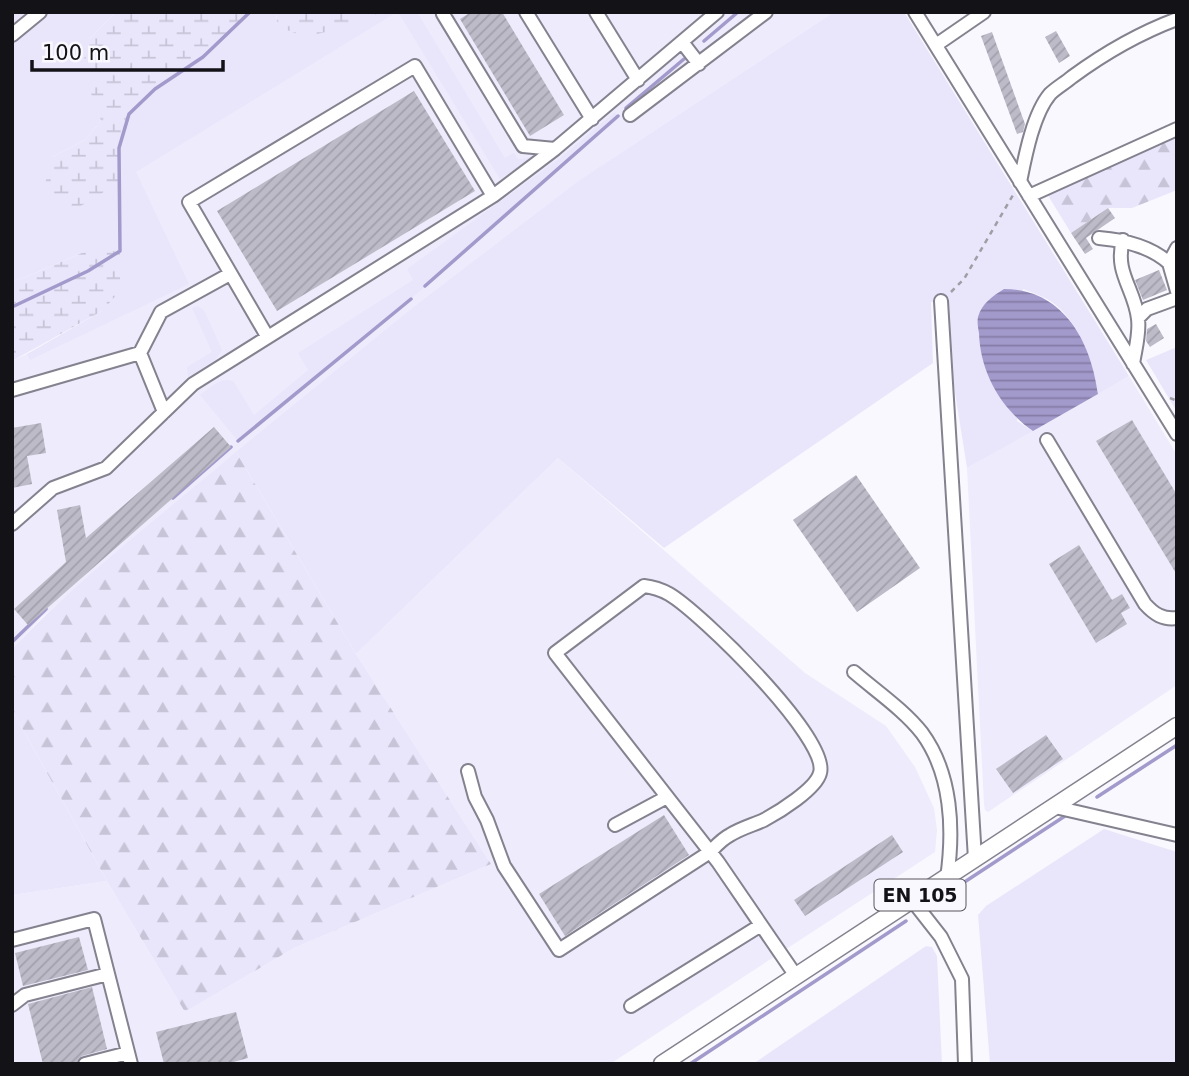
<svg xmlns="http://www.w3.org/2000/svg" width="1189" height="1076" font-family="'DejaVu Sans',sans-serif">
<defs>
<pattern id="forest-firs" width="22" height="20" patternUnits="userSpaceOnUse" patternTransform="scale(1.75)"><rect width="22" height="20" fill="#e9e6fc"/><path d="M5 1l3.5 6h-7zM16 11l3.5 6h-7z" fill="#c7c4d7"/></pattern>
<pattern id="wetland-marsh" width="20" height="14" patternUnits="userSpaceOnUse" patternTransform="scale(1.75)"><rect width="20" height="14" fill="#e9e6fc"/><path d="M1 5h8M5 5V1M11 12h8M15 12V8" fill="none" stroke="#c7c4d7"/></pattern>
<pattern id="water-rules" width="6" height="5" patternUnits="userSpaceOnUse" patternTransform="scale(1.75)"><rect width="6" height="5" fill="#a39acc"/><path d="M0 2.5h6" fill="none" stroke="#847ca5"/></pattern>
<pattern id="building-hatch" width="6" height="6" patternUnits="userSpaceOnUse" patternTransform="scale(1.75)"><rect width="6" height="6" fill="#bebbc9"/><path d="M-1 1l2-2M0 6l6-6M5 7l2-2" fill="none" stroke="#a2a0ac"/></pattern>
</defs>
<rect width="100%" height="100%" fill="#f9f8fe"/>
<path fill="#edebfc" d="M380 12H834L578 181 417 304 71 592 41 618 12 649V361L180 282 126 170Z
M1129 376 1177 455V685L988 812 985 810 984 804 967 468Z
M558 458 805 673 886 726 915 767 934 808 937 830 935 852 610 1064H12V895L107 881 185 1012 294 948 491 864 356 654Z"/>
<path fill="#e9e6fc" d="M12 12H116L89 39 93 95 101 121 85 140 52 157 119 183V148L129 114 155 89 203 57 250 12H276L277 26 380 12H397L136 172 189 284 30 360 27 354 102 311 120 252H84L26 277 12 281Z
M398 12H417L505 158 514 153 518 159 539 156 500 179Z
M834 12H904L1129 376 1098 394C1094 363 1079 322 1053 303 1045 297 1033 293 1023 289L1017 421 1033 431 967 468 953 380 948 302H931L933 363 664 548 558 458 356 654 236 452 417 304 578 181Z
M615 112 618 116 411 299 238 441 200 395C210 388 222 375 234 382L254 415 308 370 298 353 413 280 407 269 560 158Z
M197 306 204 310 222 350 216 359 188 377 187 367 212 352 192 308Z
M1177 347V412L1146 360Z
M12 710 107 881 12 895Z
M1104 829 1177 852V1064H990L978 915 986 906Z
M926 946 932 947 937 956 942 1064H753Z"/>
<path fill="url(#forest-firs)" d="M1177 129V190L1132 208H1108L1071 233 1044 189Z
M236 452 356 654 491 864 294 948 185 1012 107 881 12 710V649C80 577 161 516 236 452Z"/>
<path fill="url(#wetland-marsh)" d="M116 12H250L203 57 155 89 129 114 119 148V183L79 207H61L45 184 52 157 85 140 101 121 82 68 89 39Z
M276 12H380L362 23 305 37 277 26Z
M120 251V291L102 311 12 361V281L26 277 84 252Z"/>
<path fill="url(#water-rules)" d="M1004 289C1063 289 1091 341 1098 394L1033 431C1001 409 980 372 979 333 978 328 977 321 978 317 982 303 993 296 1004 289Z"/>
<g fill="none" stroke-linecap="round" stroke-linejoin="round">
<path stroke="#a39acc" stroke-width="3.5" d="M704 41 738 12
M626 108 684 59
M425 286 618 116
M12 307 88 271 120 251 119 148 129 114 155 89 203 57 250 12
M238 441 411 299
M173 498 231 447
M12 642 46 609
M1097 797 1177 745
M925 908 1065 816
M690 1064 906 921"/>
</g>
<path fill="url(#building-hatch)" d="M471 12H502L564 115 530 136 460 19Z
M1056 31 1070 56 1059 63 1045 37Z
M992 32 1025 124 1023 132 1017 134 981 36Z
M414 91 475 191 277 311 217 211Z
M1108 208 1115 218 1086 238 1093 249 1085 254 1071 233Z
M1159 270 1167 290 1143 300 1135 280Z
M1156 324 1164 338 1150 347 1146 341 1147 329Z
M1132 420 1177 495V575L1096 441Z
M41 423 46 453 27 456 32 484 12 488V428Z
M214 427 231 447 28 625 14 609 66 562 57 510 80 505 86 538Z
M856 475 920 568 857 612 793 520Z
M1079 545 1112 600 1122 594 1130 608 1121 613 1127 624 1096 643 1049 564Z
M1046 735 1063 759 1013 793 996 769Z
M664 815 689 855 565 936 539 894Z
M892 835 903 852 805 916 794 900Z
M79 937 88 970 23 986 15 953Z
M92 987 107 1049 82 1056 76 1064H43L28 1004Z
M236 1012 248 1058 226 1064H164L156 1032Z"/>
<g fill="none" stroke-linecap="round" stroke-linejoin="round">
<defs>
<path id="minor" d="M445 12 443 14 523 146 555 149
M526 12 592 119
M596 12 638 80
M915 12 1177 434
M12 35 40 12
M682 42 699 64
M936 45 984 12
M630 115 766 12
M1020 182C1025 157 1033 114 1050 94 1056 88 1065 83 1072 77 1106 52 1137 34 1177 19
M493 196 555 149 717 12
M1029 196 1177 129
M1099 238C1124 240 1150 246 1169 263L1177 257
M1123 240C1114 273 1135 289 1138 319 1140 334 1135 350 1133 364
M1177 248 1169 263 1177 291
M941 301 975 859
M1138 318 1147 309 1177 298
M12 390 140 353
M164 412 140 353 161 312 230 274
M1047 440 1145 604C1154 614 1163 620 1177 618
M12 524 53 488 106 468 193 384 493 196 415 66 189 202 267 336
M854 672C876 691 904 710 922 733 952 774 954 830 947 878
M468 771 475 797 487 820 504 866 559 950 710 852C716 846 722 839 730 835 741 828 753 825 764 820 779 812 816 789 820 773 830 739 700 612 669 594 660 589 653 587 644 586L555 653C609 723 664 792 718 862L796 976
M1055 807 1177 835
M615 825 667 797
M912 900 941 937 962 979 965 1064
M12 940 94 919 131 1064
M12 1005 25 995 108 974
M631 1006 761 925
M85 1064 128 1053"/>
<path id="major" d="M662 1064 1177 726"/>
</defs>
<use href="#minor" stroke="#84828e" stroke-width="16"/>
<use href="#major" stroke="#84828e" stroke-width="19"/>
<path stroke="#9f9ea4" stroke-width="2.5" stroke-dasharray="5 5" stroke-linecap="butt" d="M951 292 964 279 1013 195
M1170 398 1177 401"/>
<use href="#minor" stroke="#fff" stroke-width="12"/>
<use href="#major" stroke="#fff" stroke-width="16"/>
</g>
<g text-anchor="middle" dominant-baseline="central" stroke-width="6" stroke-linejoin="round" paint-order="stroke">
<rect fill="#f9f8fe" stroke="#58575c" stroke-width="2" x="874.5" y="879.5" width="91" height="31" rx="5"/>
<g font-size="19" font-weight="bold" fill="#131217">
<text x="920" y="895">EN 105</text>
</g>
</g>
<rect width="1189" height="1076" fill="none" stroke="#131217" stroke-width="28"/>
<path d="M32 60v10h191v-10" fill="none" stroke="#131217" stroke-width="3.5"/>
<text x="42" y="60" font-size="21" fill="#131217" stroke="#f9f8fe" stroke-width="5" paint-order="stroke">100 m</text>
</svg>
